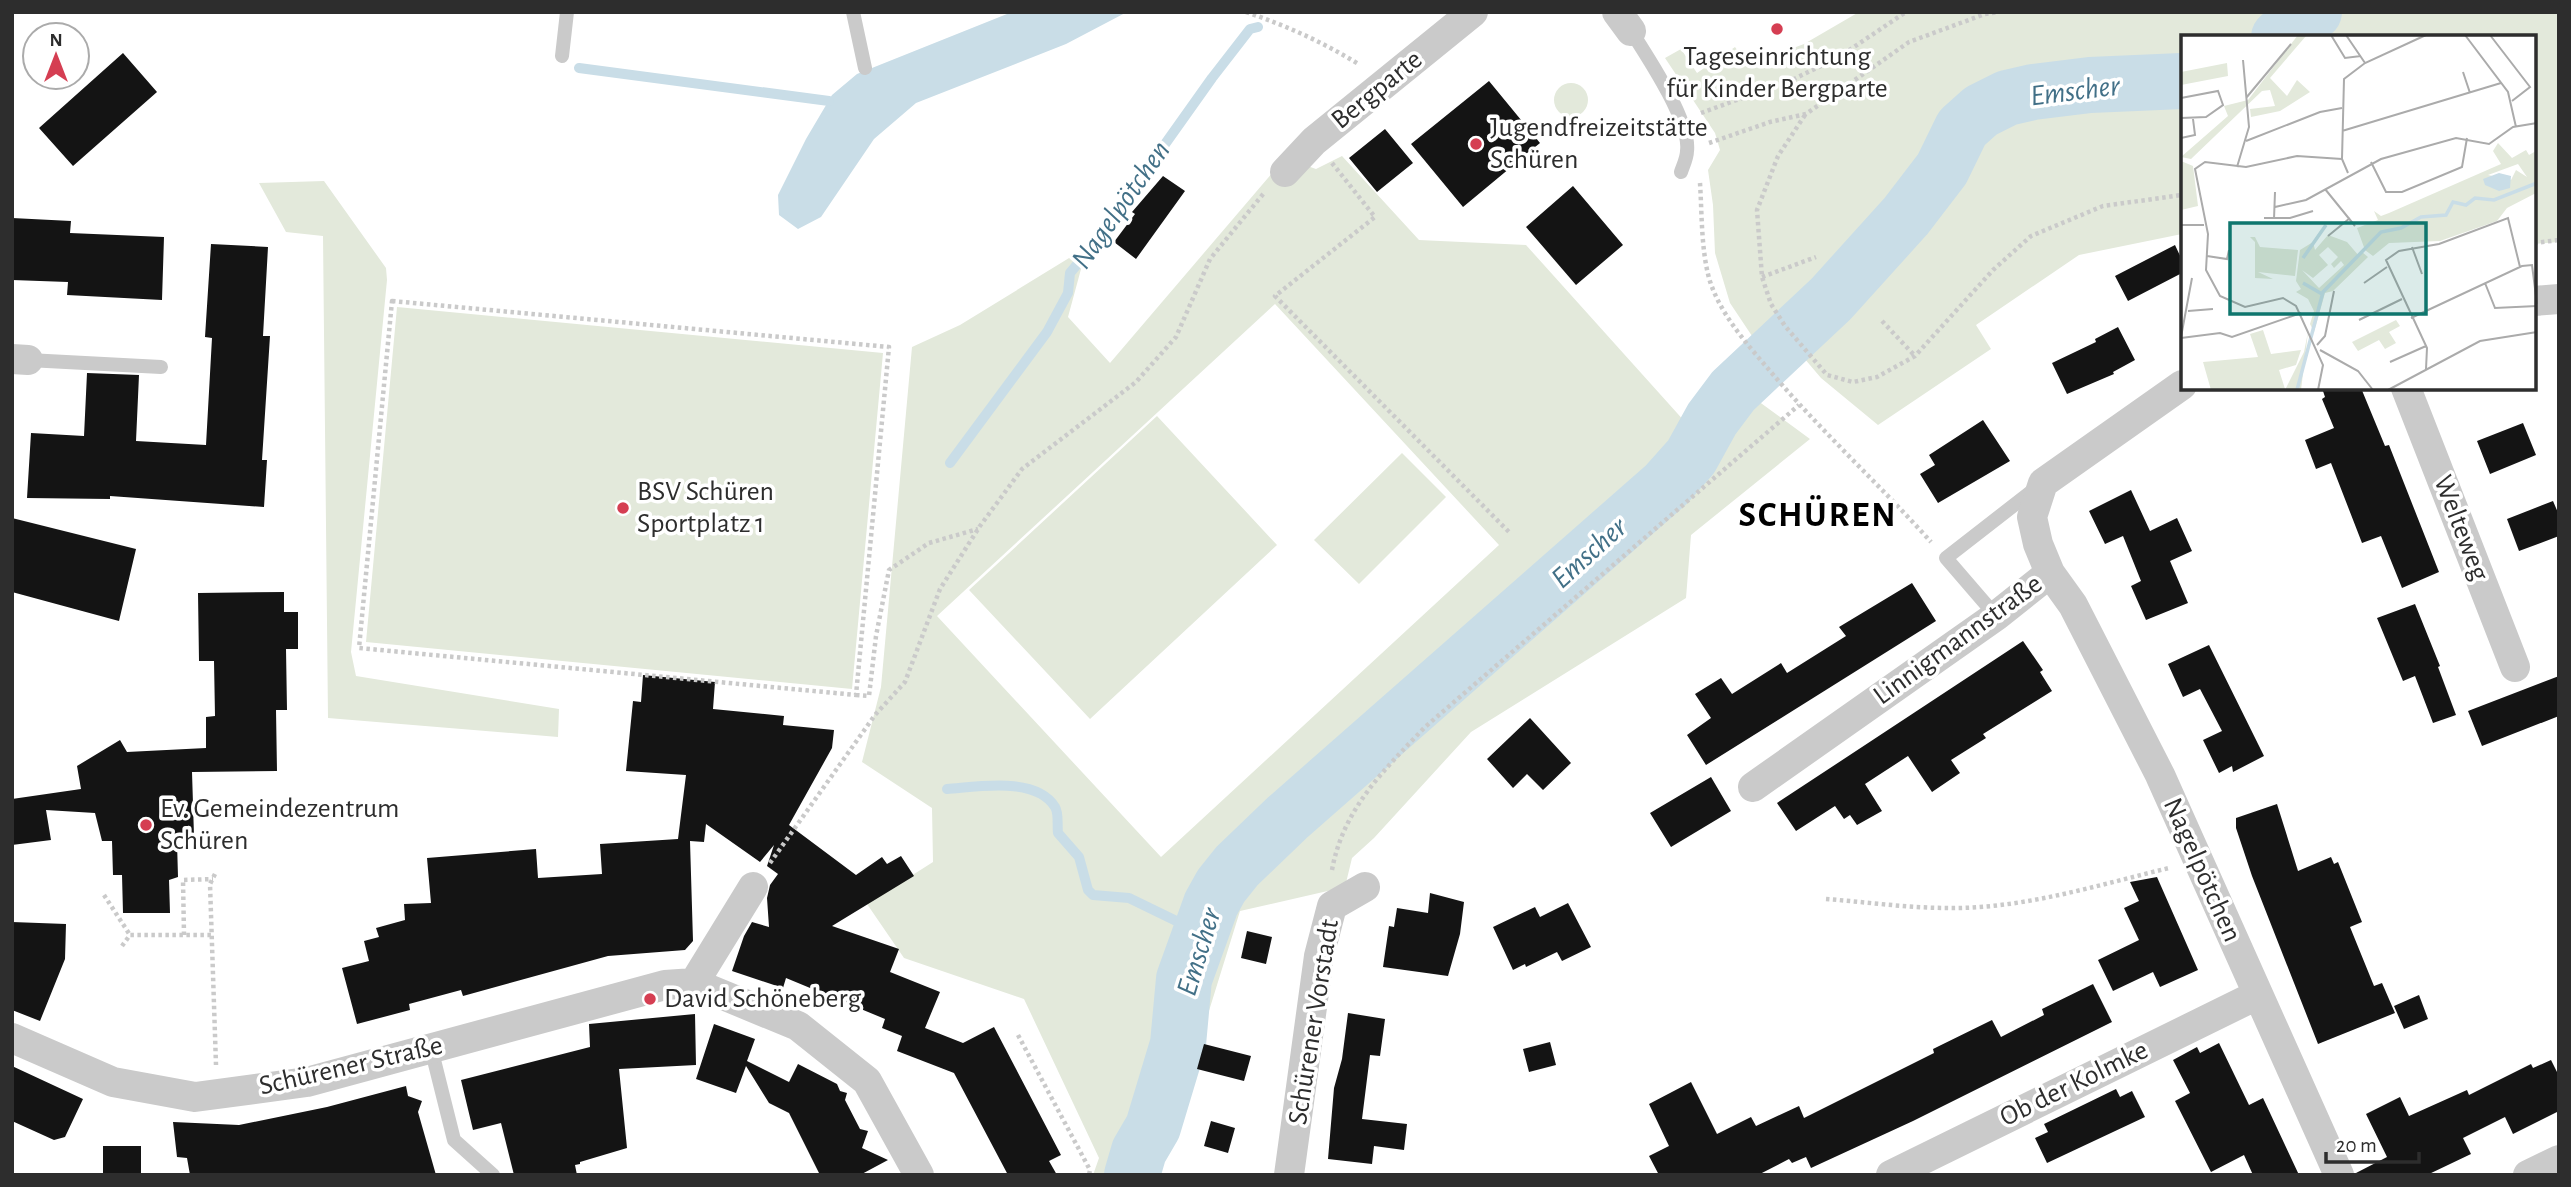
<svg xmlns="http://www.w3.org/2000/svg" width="2571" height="1187" font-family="'Alegreya Sans',sans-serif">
<rect width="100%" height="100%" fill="#fff"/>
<path fill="#e3e9db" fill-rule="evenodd" d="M1859 12H2559V242L2534 244V37H2182V234L2079 255 1976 325 1991 349 1878 425 1821 378 1781 331 1760 348 1730 303 1715 253 1713 205 1708 170 1720 150 1715 133 1665 58 1681 49 1697 73 1735 47 1748 65 1804 44Z
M1554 100a17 17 0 1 1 34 0a17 17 0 1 1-34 0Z
M1342 156 1419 240 1526 245 1695 433 1732 382 1810 439 1691 535 1686 598 1471 732 1374 838 1352 858 1345 887 1240 911 1158 1175H1093L1099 1158 1024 999 904 958 867 904 933 862 932 808 862 762 881 687 912 347 960 325 1087 247 1068 317 1110 363 1285 158 1316 169ZM1275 304 1499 545 1161 857 937 616Z
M324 181 386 268 387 280 351 652 356 676 559 709 558 737 328 718 323 236 286 232 259 183Z
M397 307 883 353 852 689 366 642Z
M1157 416 1277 545 1090 719 969 590Z
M1402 453 1446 497 1359 584 1314 540Z"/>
<path fill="#c9dde7" d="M1012 12H1127L1066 44 916 103 874 139 821 217 798 229 779 215 778 195 806 139 832 95 857 74Z"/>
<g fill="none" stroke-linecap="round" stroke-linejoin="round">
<path stroke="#c9dde7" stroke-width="10" d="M579 68 829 101
M950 463 1047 332 1068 293 1070 273 1094 244 1212 78 1250 29 1258 27
M947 789C977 787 1036 776 1055 807 1059 813 1057 825 1058 833L1079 857 1088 890 1093 895 1129 898 1199 932"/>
<path stroke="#c9dde7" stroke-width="56" d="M2279 37 2302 18 2314 12
M1132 1175 1139 1151 1153 1127 1178 1044 1184 979 1211 904 1221 886 1237 866 1287 818 1666 485 1691 457 1712 419 1733 391 1831 299 1906 216 1942 169 1962 128 1981 111 2007 98 2033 92 2090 85 2182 81"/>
</g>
<path fill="#141414" d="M123 53 157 92 73 166 39 128Z
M1489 81 1540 143 1463 207 1411 144Z
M1385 129 1413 163 1377 192 1349 158Z
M1163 176 1185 191 1136 259 1114 242 1135 214 1132 212Z
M1573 186 1623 245 1576 285 1526 227Z
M12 218 71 221 70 233 164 237 162 300 67 295 68 282 12 280Z
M211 244 268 247 263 336H270L262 460H267L264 507 110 496V499L27 498 31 433 84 436 87 373 139 375 136 441 206 445 212 338 205 337Z
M2175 245 2182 260V273L2128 301 2115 276Z
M2118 327 2135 360 2113 372 2114 374 2067 394 2052 363 2096 342 2095 339Z
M2322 388H2361L2385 446 2389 445 2439 572 2402 588 2381 536 2362 543 2331 463 2316 469 2305 440 2334 428 2322 399 2325 397Z
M1983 420 2010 461 1938 503 1920 474 1935 465 1929 455Z
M2523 423 2536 455 2490 474 2477 441Z
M2131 490 2150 531 2177 518 2192 551 2170 561 2188 603 2146 620 2131 586 2141 581 2123 536 2105 544 2089 511Z
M2553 501 2559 515V536L2519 551 2507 519Z
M12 518 136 549 119 621 12 592Z
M1912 583 1936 621 1706 765 1687 735 1711 718 1695 694 1721 678 1732 694 1781 663 1787 673 1846 636 1839 627Z
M284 592V612H298V649H286L287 710H276L277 771 192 772 194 836 177 842 178 877 169 880 170 913H123L122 875H113L112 841H102L95 813 46 810 51 840 12 845V799L81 789 77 766 120 740 127 752 206 748V717L215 716 214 661H199L198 593Z
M2415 604 2440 666 2438 667 2456 715 2433 723 2415 676 2403 681 2377 618Z
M2023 641 2043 670 2040 672 2052 691 1983 734 1986 738 1951 760 1960 773 1932 792 1908 756 1865 784 1882 811 1857 825 1850 815 1844 819 1835 806 1796 831 1777 803Z
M2209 645 2264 756 2233 772 2232 766 2219 773 2203 740 2222 731 2200 689 2183 697 2168 664Z
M643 675 715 682 713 709 784 716 783 725 834 730 832 748 789 825 856 875 882 857 887 864 901 856 914 876 832 926 899 949 890 972 940 992 925 1028 963 1043 994 1027 1061 1155 1049 1161 1057 1175H1008L954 1073 897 1051 902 1036 882 1028 885 1019 786 978 783 988 732 971 744 936 752 922 769 927 767 898 770 885 778 874 767 866 774 845 760 862 706 824 704 842 690 841 693 941 685 950 608 956 463 996 461 990 409 1004 410 1010 357 1024 342 968 369 961 364 941 379 937 376 928 405 920 404 904 431 903 427 858 536 849 538 878 602 874 600 844 678 839 686 775 626 771 633 701 641 702Z
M2559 676V716L2482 746 2468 711Z
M1530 718 1571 763 1543 790 1527 774 1513 788 1487 759Z
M1711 777 1731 811 1671 847 1650 813Z
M2277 804 2298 871 2331 857 2334 864 2338 862 2362 922 2350 927 2374 986 2382 983 2395 1013 2318 1044 2252 876 2236 828V818Z
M2157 877 2198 970 2160 987 2153 972 2113 991 2098 960 2139 940 2124 908 2139 901 2130 882Z
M1430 893 1464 902 1460 934 1448 976 1383 967 1389 926 1394 927 1397 908 1428 913Z
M1568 903 1591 947 1562 961 1557 952 1526 967 1525 964 1513 970 1493 927 1535 907 1540 917Z
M12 922 66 924 65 959 40 1021 12 1010Z
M1247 931 1272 937 1266 964 1241 958Z
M2093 984 2112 1022 1913 1121 1811 1168 1806 1157 1792 1163 1789 1159 1758 1175H1659L1649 1156 1669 1146 1649 1104 1691 1082 1717 1134 1751 1117 1756 1126 1799 1106 1804 1118 1934 1053 1933 1049 1992 1020 2001 1037 2044 1015 2042 1009Z
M2419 995 2428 1019 2404 1029 2394 1006Z
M1348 1013 1385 1019 1380 1056 1370 1055 1362 1119 1407 1124 1404 1150 1374 1146 1372 1164 1328 1159 1334 1088 1342 1059Z
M695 1014 696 1065 619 1069 627 1148 580 1162V1164L575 1165 577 1175H514L501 1123 473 1130 461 1080 590 1047 589 1024Z
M714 1024 755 1039 747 1061 789 1082 798 1064 837 1084 840 1091 847 1093 845 1100 860 1129 868 1131 862 1148 888 1160 860 1175H820L789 1113 769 1103 746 1066 736 1093 696 1079Z
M1550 1042 1556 1065 1529 1072 1523 1049Z
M2219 1043 2249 1105 2263 1098 2299 1175H2253L2244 1155 2211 1172 2175 1101 2190 1093 2173 1060 2197 1047 2200 1053Z
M1204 1044 1251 1056 1244 1081 1197 1069Z
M2551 1060 2559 1076V1111L2513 1134 2505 1117 2463 1138 2471 1154 2427 1175H2356V1173L2387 1157 2366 1114 2400 1097 2409 1116 2467 1090 2469 1095 2531 1064 2533 1068Z
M12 1066 83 1099 65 1137 54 1140 12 1121Z
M406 1086 408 1096 422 1101 418 1112 436 1175H190L187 1158 177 1157 173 1122 239 1125 327 1107Z
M2116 1089 2120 1097 2132 1091 2145 1117 2047 1163 2035 1138 2048 1132 2044 1124Z
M1211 1121 1235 1128 1228 1153 1204 1146Z
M103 1146H141V1175H103Z"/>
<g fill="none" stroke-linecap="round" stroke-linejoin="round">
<path stroke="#cacaca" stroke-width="4.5" stroke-dasharray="3.5 3.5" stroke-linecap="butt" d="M1246 12C1287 26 1323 42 1360 65
M1701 113 1794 79 1839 57 1906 12
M1805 115 1778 156 1757 210 1762 277 1771 304 1785 326 1827 375 1853 382 1877 377 1915 356 1993 270 2031 236 2103 206 2182 195
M1709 143 1770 122 1806 114 1909 42 1985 14 1999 12
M1332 163 1375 217 1275 296 1511 534
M1700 183C1702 214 1701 248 1709 278 1719 313 1747 344 1770 371 1821 431 1879 484 1931 542
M2534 243 2559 240
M1762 277 1816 257
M392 301 889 347 856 695 359 648Z
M1882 321 1915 356
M856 695 869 696 876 636 889 570 929 543 978 529
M770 863 875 715 905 682 940 589 980 526 1022 469 1136 382 1176 337 1210 259 1264 193
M1332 870C1343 809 1384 770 1425 727L1799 405
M215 874 210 884 216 1065
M104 895 130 935
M1826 899C1866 902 1908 908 1948 908 2023 909 2098 885 2169 868
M184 935 183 880 213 879
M122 946 130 935H212
M1018 1035 1090 1170 1089 1175"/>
<path stroke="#cacaca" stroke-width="14" d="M853 12 865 68
M1631 31C1647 56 1691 122 1687 151 1687 158 1683 166 1681 172
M562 56 567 12
M28 360 161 367
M1996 616 1946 558 2036 488
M431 1048 454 1140 493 1175"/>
<path stroke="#cacaca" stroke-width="30" d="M1617 12 1631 31
M1285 172 1314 141 1473 12
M2534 301 2559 299
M12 359 28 360
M2182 385 2043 483 2032 517 2038 544 2050 573 2073 605 2160 775 2339 1175
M2406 388 2515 667
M1753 787 1996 616 2050 573
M694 983 753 887
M12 1038 113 1082 195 1097 307 1082 665 985 694 983 798 1026 867 1081 919 1175
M1289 1175 1319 956 1332 906 1365 887
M1891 1175 2257 995
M2528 1175 2559 1160"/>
</g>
<g fill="#d53e52" stroke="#fff" stroke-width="2.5">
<circle cx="1777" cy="29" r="7"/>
<circle cx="1476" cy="144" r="7"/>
<circle cx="623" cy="508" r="7"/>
<circle cx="146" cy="825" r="7"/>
<circle cx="650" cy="999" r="7"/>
</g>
<g text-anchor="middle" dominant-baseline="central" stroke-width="7" stroke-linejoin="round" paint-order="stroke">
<g font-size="28" fill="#2d2d2d" stroke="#fff" text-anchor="start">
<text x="1777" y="57" text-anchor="middle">Tageseinrichtung<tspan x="1777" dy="32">für Kinder Bergparte</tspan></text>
<text x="1490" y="128">Jugendfreizeitstätte<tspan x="1490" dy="32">Schüren</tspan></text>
<text x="637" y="492">BSV Schüren<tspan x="637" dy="32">Sportplatz 1</tspan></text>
<text x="160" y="809">Ev. Gemeindezentrum<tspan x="160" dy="32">Schüren</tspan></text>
<text x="664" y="999">David Schöneberg</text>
</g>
<g font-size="28" fill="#2d2d2d" stroke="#fff">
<text transform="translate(1377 90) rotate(-39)">Bergparte</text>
<text transform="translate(2461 528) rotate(69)">Welteweg</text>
<text transform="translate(1958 640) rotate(-36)">Linnigmannstraße</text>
<text transform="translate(2202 870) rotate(66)">Nagelpötchen</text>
<text transform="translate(1314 1022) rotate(-81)">Schürener Vorstadt</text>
<text transform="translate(351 1066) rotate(-13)">Schürener Straße</text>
<text transform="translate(2074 1084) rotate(-26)">Ob der Kolmke</text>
</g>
<g font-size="30" font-style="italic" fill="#427087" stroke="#fff">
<text transform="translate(2075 91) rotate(-7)">Emscher</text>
<text transform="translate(1121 205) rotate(-55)">Nagelpötchen</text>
<text transform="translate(1589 553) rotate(-42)">Emscher</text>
<text transform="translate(1199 952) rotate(-73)">Emscher</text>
</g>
<g font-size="35" font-weight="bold" letter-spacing="2" fill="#000" stroke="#fff">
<text x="1818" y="515">SCHÜREN</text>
</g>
</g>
<g transform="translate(2181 35)">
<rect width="355" height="355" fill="#fff"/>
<path d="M117 0 125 1 89 43 106 61 116 45 129 57 99 76 70 82 69 74 94 71 89 55 81 56 10 124 0 122 47 81 43 71 67 65ZM46 28 47 41 0 50V37ZM317 108 331 123 345 115 348 120 355 116V158L326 173 316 186 259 206 208 208 192 221 184 215 176 193 197 185 193 176 200 181 208 178 320 129 312 116ZM337 129 346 142 335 135 330 145 307 140ZM0 126 12 131 17 171 0 175ZM147 200 166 207 178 221 181 217 187 222 152 256 144 258 133 297 129 289 133 276 127 264 115 257 120 254 115 246 119 215 132 207 134 215ZM147 212 157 222 150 229 153 233 160 226 163 230 138 253 121 235 132 243 147 230 138 220ZM69 202H74L79 212 117 215 114 241 77 237 92 244 74 243V207ZM215 285 219 291 208 297 215 308 204 314 198 305 177 316 171 307ZM82 295 90 319 120 315 115 330 98 335 104 354 30 355 22 327 77 322 69 299ZM127 297 120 355H104L123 317Z" fill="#e3e9db" fill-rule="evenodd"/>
<path d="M318 138 330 141 329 153 318 156 304 150 302 144Z" fill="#c9dde7"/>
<path fill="none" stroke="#c9dde7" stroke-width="3.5" d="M122 223 145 190M122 248 141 259M116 355 142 257 200 197 220 193 240 182 265 180 272 167 285 170 294 163 313 165 356 148"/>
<path fill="none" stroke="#ababab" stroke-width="2" d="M150 0 164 23 180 21M165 0 184 28M284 0 327 57 335 92M309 0 349 52 331 66M282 37 289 58M0 63 37 56 42 70 25 82 0 83M65 63 110 9M161 96 320 48M0 103 14 100 12 84M65 106 139 77 161 73M190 127 205 157H221L281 132 286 103M56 132 68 92 62 25M167 138 161 124 163 44 184 28 245 0M144 154 174 191M94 172 125 165 200 124 275 103 308 109 332 92 356 88M83 183H109L132 176M93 184 94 157M0 190H23M147 201 169 183M231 212 241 239M26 221 46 224 48 215M183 248 206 232M304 248 314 273 356 271M7 276 32 274M230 283 341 231 351 230 356 269M178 285 221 264M0 302 11 243M0 303 39 298 51 302 120 278M136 310 144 301 153 256M139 315 177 336 192 355M209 327 245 311M245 334 246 313 205 225 218 216 258 209 327 183 339 232M137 355 142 330 115 271 102 263 64 272 39 261 25 235 27 199 14 134 24 127 65 132 116 121 161 124M207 355 299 306 356 297"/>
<path fill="#0f766e" fill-opacity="0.15" stroke="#0f766e" stroke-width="3.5" d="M49 188H245V279H49Z"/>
<rect width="355" height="355" fill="none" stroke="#2d2d2d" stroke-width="3.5"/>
</g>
<rect width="2571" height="1187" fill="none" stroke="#2d2d2d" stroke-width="28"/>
<g transform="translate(56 56)"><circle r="33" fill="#ffffff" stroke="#ababab" stroke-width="2"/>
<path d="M0-5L12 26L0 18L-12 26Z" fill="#d53e52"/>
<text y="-10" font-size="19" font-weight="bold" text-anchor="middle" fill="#2d2d2d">N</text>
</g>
<path d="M2326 1152v10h93v-10" fill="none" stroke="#2d2d2d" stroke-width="3.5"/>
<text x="2336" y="1152" font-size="21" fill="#2d2d2d" stroke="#ffffff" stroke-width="5" paint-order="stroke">20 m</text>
</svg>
